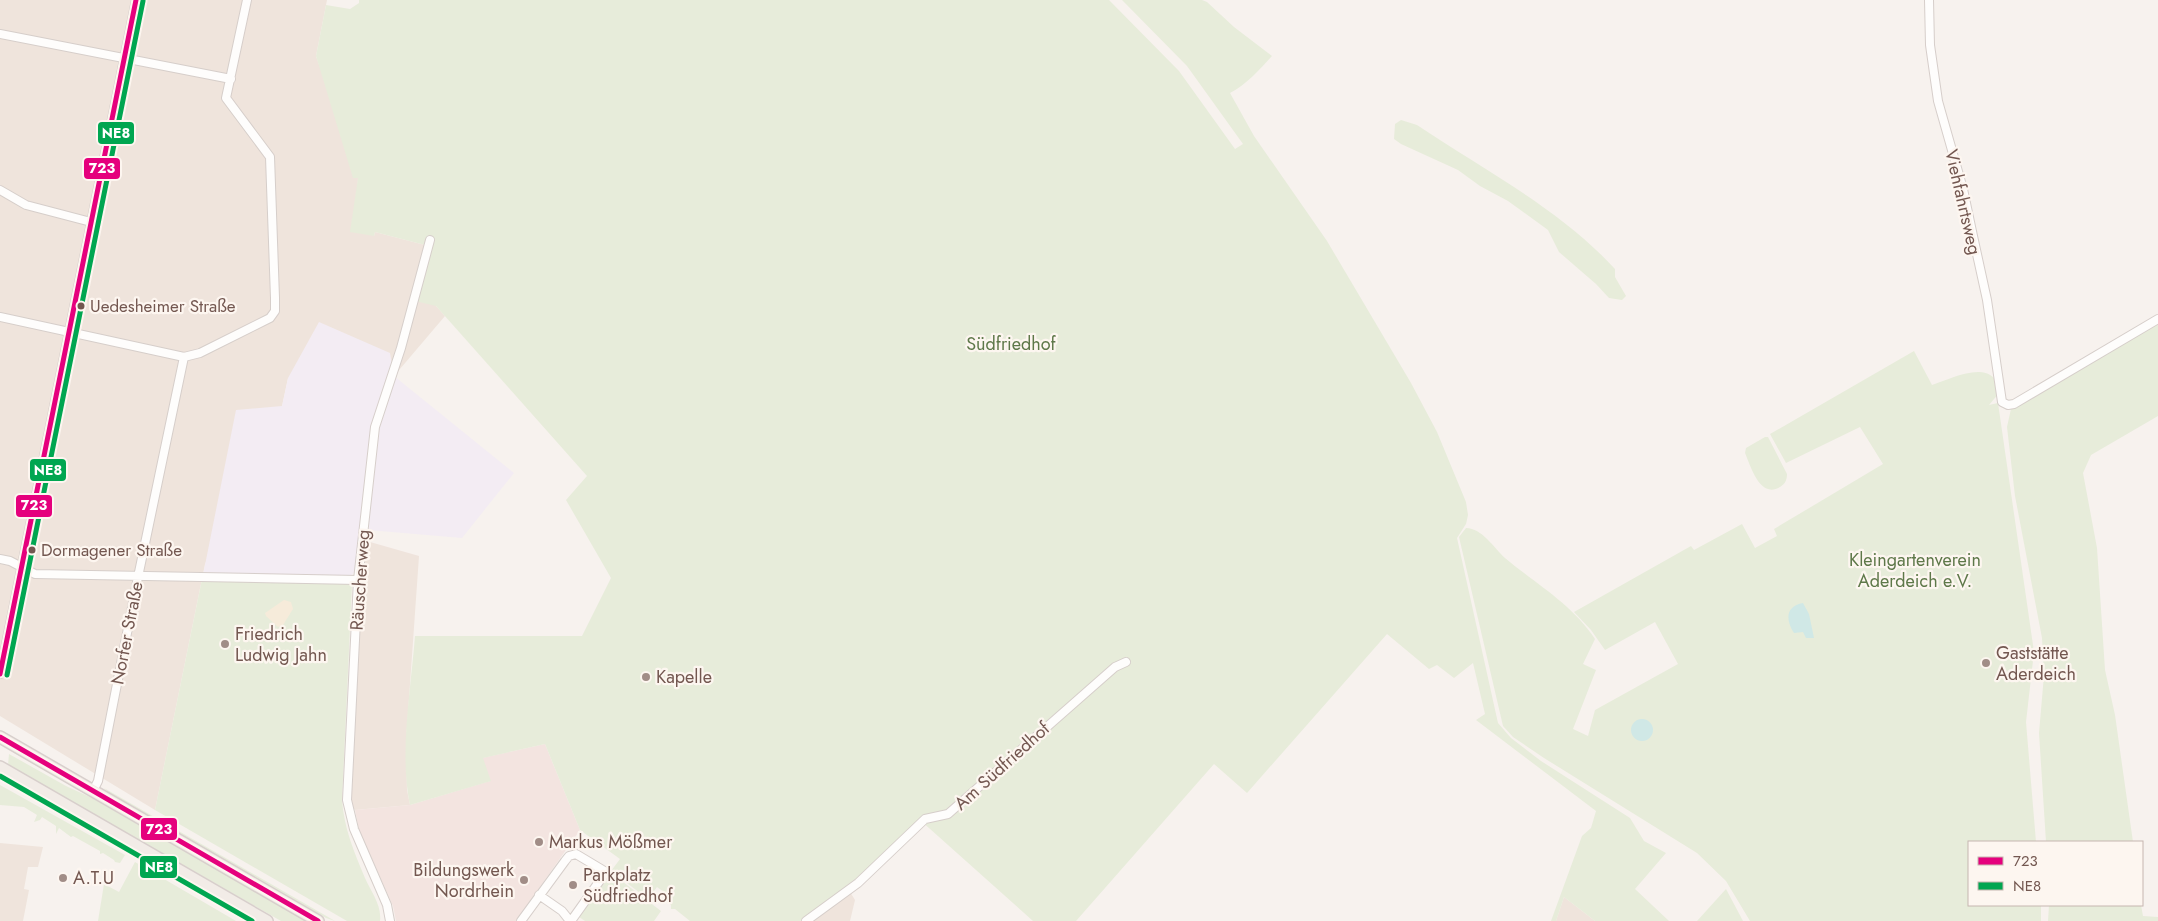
<svg xmlns="http://www.w3.org/2000/svg" width="2158" height="921" font-family="Jost,sans-serif">
<rect width="100%" height="100%" fill="#f7f2ee"/>
<path fill="#efe4dc" d="M0 0H327L316 56 358 178 357 192 374 236 375 232 425 245 436 306 445 316 394 376 288 378 282 406 205 564 155 810 0 716Z
M363 540 419 556 406 741 407 790 410 805 355 810 350 804Z
M0 843 43 847 38 867H28L24 889 29 890 23 921H0Z
M847 887 855 900 850 921H800Z
M1564 897 1595 921H1556Z"/>
<path fill="#f3e4e0" d="M545 744 580 830 516 921H396L393 906 359 830 355 810 410 805 490 781 482 758Z"/>
<path fill="#f3ecf3" d="M319 322 390 353 394 376 514 473 462 538 368 530 359 535 357 569 351 576 203 575 236 410 282 406 288 378Z"/>
<path fill="#e7ecda" d="M359 0H1109L1179 71 1235 149 1243 144 1187 66 1122 0H1202L1207 2 1234 27 1272 56C1259 70 1247 84 1230 93L1254 136 1327 241 1411 383 1437 432 1466 502 1468 515 1466 524 1457 538 1498 723 1511 738 1541 761 1630 818 1644 841 1666 853 1635 889 1669 921H1595L1564 897 1556 921H1551L1582 836 1591 828 1596 811 1476 720 1485 714 1473 663 1454 678 1437 665 1429 669 1387 634 1247 793 1214 764 1076 921H1033L920 820 859 877 800 921H690L675 909H671V905L664 900 668 895 657 887 648 899 611 871 620 859 580 830 545 744 483 758 491 781 410 805C399 754 411 688 415 636H582L611 578 566 500 587 476 436 306 415 301 425 245 375 232 374 236 350 232 358 178H353L316 56 326 5 350 9 359 3Z
M1401 120 1417 125C1484 170 1560 209 1615 269V277L1626 296 1622 300 1609 298 1596 284 1559 252 1548 230 1508 201 1480 186 1458 170 1401 144 1394 139 1395 124Z
M2158 323V416L2091 455 2083 473 2097 548 2105 670 2115 715 2133 842H2046L2039 733 2044 675 2042 638 2015 496 2007 427 2011 409Z
M1914 351 1932 385C1953 378 1994 356 2000 392L1989 405 1998 403 2034 652 2026 722 2036 842H1969V905H2041V921H1750L1726 881 1697 853 1544 758 1513 737 1503 726 1459 537 1466 528C1482 528 1494 548 1505 558 1536 584 1572 604 1595 639L1583 664 1596 670 1573 729 1588 736 1595 710 1678 664 1655 622 1605 650 1591 630 1574 612 1691 546 1694 550 1742 524 1755 548 1777 536 1774 529 1883 464 1860 427 1786 463 1770 434Z
M1765 437H1768L1787 474C1787 480 1785 484 1780 487 1760 499 1751 467 1745 453L1746 448Z
M202 579 349 581 352 585 342 800C344 828 354 852 365 878 371 892 382 905 380 921H347L155 810Z
M9 754 66 786 92 798 306 921H281L8 765Z
M6 778 127 847 126 850 6 780Z
M0 785 125 855 120 863 115 862 114 860 103 853 100 854V851L73 836 71 837 59 828 56 834V826L42 817 40 820 34 822 37 815 24 807 0 805Z
M104 788 335 921 326 918 109 793Z
M138 856H142L254 921H250Z
M135 862 236 921H98L104 884 119 892Z
M610 872 661 911 654 921H585L579 917Z
M1726 889 1743 921H1697Z
M2049 905H2141L2143 916 2158 917V921H2048Z"/>
<path fill="#f6ebda" d="M284 600 291 602 293 609 283 625 278 627 266 616 265 613Z"/>
<path fill="#d0e8e6" d="M1803 603 1809 614 1814 638H1806L1803 632 1794 633C1785 619 1786 606 1803 603Z
M1631 730a11 11 0 1 1 22 0a11 11 0 1 1-22 0Z"/>
<g fill="none" stroke-linecap="round" stroke-linejoin="round">
<defs>
<path id="street" d="M1929 0 1930 45 1938 101 1963 189 1973 236 1987 300 2002 402 2008 405 2014 404 2158 319
M0 34 231 79
M0 190 26 205 91 222
M0 317 184 357 200 353 270 318 275 311V298L270 157 226 98 247 0
M0 559 10 561 35 574 358 580
M0 674 136 0
M93 791 98 781 138 577 184 357
M539 895 562 911 570 921
M390 921 387 905 354 829 347 800 358 580 375 427 401 348 430 240
M521 921 565 861 569 856 576 854 606 872 571 921
M806 921 858 883 925 819 948 814 1115 667 1126 662"/>
<path id="primary" d="M0 737 318 921
M0 767 267 921"/>
</defs>
<use href="#street" stroke="#d6ceca" stroke-width="10"/>
<use href="#primary" stroke="#d8cfcc" stroke-width="14"/>
<use href="#street" stroke="#fefdfc" stroke-width="8"/>
<use href="#primary" stroke="#f2ece7" stroke-width="11"/>
<defs>
<path id="bus-1" d="M0 674 136 0
M0 737 318 921"/>
<path id="bus-2" d="M7 675 143 1
M0 776 252 921"/>
</defs>
<use href="#bus-1" stroke="#fdf6f0" stroke-width="9"/>
<use href="#bus-2" stroke="#fdf6f0" stroke-width="9"/>
<use href="#bus-1" stroke="#e5007d" stroke-width="5"/>
<use href="#bus-2" stroke="#00a651" stroke-width="5"/>
</g>
<g fill="#735750" stroke="#fdf6f0" stroke-width="2">
<circle cx="81" cy="306" r="4.5"/>
<circle cx="32" cy="550" r="4.5"/>
</g>
<g fill="#a18d87" stroke="#fdf6f0" stroke-width="2">
<circle cx="225" cy="644" r="5"/>
<circle cx="1986" cy="663" r="5"/>
<circle cx="646" cy="677" r="5"/>
<circle cx="539" cy="842" r="5"/>
<circle cx="63" cy="878" r="5"/>
<circle cx="524" cy="880" r="5"/>
<circle cx="573" cy="885" r="5"/>
</g>
<g text-anchor="middle" dominant-baseline="central" stroke-width="4.5" stroke-linejoin="round" paint-order="stroke">
<g font-size="17" fill="#735750" stroke="#fdf6f0" text-anchor="start">
<text x="90" y="306">Uedesheimer Straße</text>
<text x="41" y="550">Dormagener Straße</text>
</g>
<g font-size="18" fill="#735750" stroke="#fdf6f0">
<text transform="translate(1963 202) rotate(77)">Viehfahrtsweg</text>
<text transform="translate(360 580) rotate(-86)">Räuscherweg</text>
<text transform="translate(127 633) rotate(-79)">Norfer Straße</text>
<text transform="translate(1002 766) rotate(-42)">Am Südfriedhof</text>
</g>
<g font-size="18" fill="#5e7849" stroke="#fdf6f0">
<text x="1011" y="344">Südfriedhof</text>
<text x="1915" y="560">Kleingartenverein<tspan x="1915" dy="21">Aderdeich e.V.</tspan></text>
</g>
<g font-size="18" fill="#735750" stroke="#fdf6f0" text-anchor="start">
<text x="235" y="634">Friedrich<tspan x="235" dy="21">Ludwig Jahn</tspan></text>
<text x="1996" y="653">Gaststätte<tspan x="1996" dy="21">Aderdeich</tspan></text>
<text x="656" y="677">Kapelle</text>
<text x="549" y="842">Markus Mößmer</text>
<text x="514" y="870" text-anchor="end">Bildungswerk<tspan x="514" dy="21">Nordrhein</tspan></text>
<text x="583" y="875">Parkplatz<tspan x="583" dy="21">Südfriedhof</tspan></text>
<text x="73" y="878">A.T.U</text>
</g>
</g>
<g stroke="#fdf6f0" stroke-width="2">
<rect x="97" y="121" width="38" height="24" rx="5" fill="#00a651"/>
<rect x="83" y="157" width="38" height="23" rx="5" fill="#e5007d"/>
<rect x="29" y="458" width="38" height="24" rx="5" fill="#00a651"/>
<rect x="15" y="494" width="38" height="24" rx="5" fill="#e5007d"/>
<rect x="140" y="817" width="38" height="24" rx="5" fill="#e5007d"/>
<rect x="139" y="855" width="39" height="24" rx="5" fill="#00a651"/>
</g>
<g font-size="14" text-anchor="middle" font-weight="bold" fill="#fff">
<text x="116" y="138">NE8</text>
<text x="102" y="173">723</text>
<text x="48" y="475">NE8</text>
<text x="34" y="510">723</text>
<text x="159" y="834">723</text>
<text x="159" y="872">NE8</text>
</g>
<rect x="1968" y="841" width="175" height="65" fill="#fdf6f0" stroke="#c6b6b0"/>
<rect x="1978" y="857" width="25" height="8" fill="#e5007d" stroke="#c6b6b0"/>
<text x="2013" y="866" font-size="15" fill="#735750">723</text>
<rect x="1978" y="882" width="25" height="8" fill="#00a651" stroke="#c6b6b0"/>
<text x="2013" y="891" font-size="15" fill="#735750">NE8</text>
</svg>
